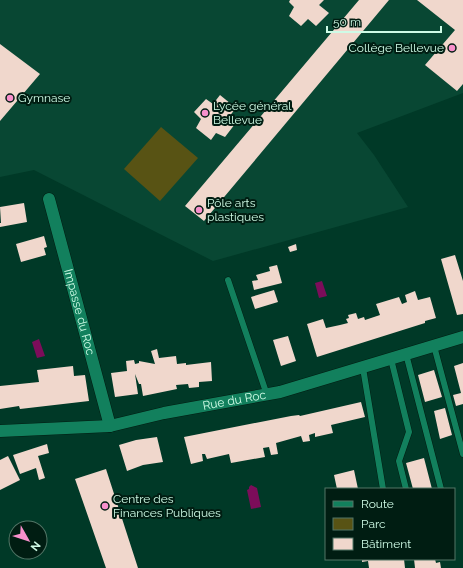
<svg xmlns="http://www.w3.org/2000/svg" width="463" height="568" font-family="Raleway,sans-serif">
<rect width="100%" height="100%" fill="#003927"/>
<path fill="#084733" d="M0 0H463V93L357 133 374 155 408 207 213 261 34 170 0 177Z"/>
<path fill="#585314" d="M161 127 198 158 160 201 124 169Z"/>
<path fill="#7c0d5a" d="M322 281 327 296 319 298 315 283Z
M39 339 45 356 37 358 32 342Z
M251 485 257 488 261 507 251 509 247 490 249 489V487Z"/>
<path fill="#f0d7cc" d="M290 0H324L319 5 329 13 316 26 308 19 301 26 289 16 294 7 289 2Z
M359 0H389L204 221 185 206Z
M417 0H463V84L457 91 425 65 455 30Z
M0 44 40 74 0 121Z
M220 95 236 108 228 118 235 124 225 137 216 133 211 140 196 128 201 119 194 112 206 99 213 104Z
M24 203 27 222 0 227V223H1L0 207Z
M44 236 47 247 44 248 46 255 21 262 16 244Z
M296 244 297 250 290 252 288 247Z
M455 255 463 281V314L457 315 441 259Z
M277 265 282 283 254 290 252 281 258 280 256 275 270 271 269 267Z
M274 290 278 302 255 309 251 297Z
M415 291 418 300 430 297 436 318 425 321V323L317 357 307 324 323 319 326 328 340 325 348 323 346 319 349 318 348 315 356 313 358 319 364 317 365 320 380 315 376 304 399 297 402 304 407 302 405 295Z
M288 336 296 361 281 366 273 340Z
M157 349 159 358 176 356 177 364 186 363V365L211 362 212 381 199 382V387L189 388 188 384 176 385 177 389 143 396 141 384H139L135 374 138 394 115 397 111 373 127 371 126 361 134 360 135 364 139 363V361L155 364 151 351Z
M463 363V404L456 406 453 395 461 393 454 366Z
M73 366 74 376 85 375 89 401 20 409 19 406 0 409V386L39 382 37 370Z
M434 370 442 397 425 402 418 375Z
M361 402 365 417 331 425 333 433 315 437V433L309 435 310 441 303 442 301 436 276 443 278 454 271 455 269 447 263 448 265 457 231 463 229 454 207 459 205 454H202L203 461 191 464 184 437 291 416 299 415 300 416Z
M445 408 452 435 440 439 434 411Z
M157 437 163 462 143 465 127 471 119 445 136 440Z
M47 444 49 453 38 456 45 478 39 480 36 468 20 474 13 455Z
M8 456 20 480 0 490V460Z
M424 458 432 489H413L406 463Z
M106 469 138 568H106L75 479Z
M354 470 358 489H337L334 475Z
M362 559H404L405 568H369L368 561 362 562Z
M414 559H429V560L435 559 436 563 440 562 441 568H415Z"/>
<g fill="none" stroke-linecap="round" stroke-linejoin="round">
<defs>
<path id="lane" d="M228 280 267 395
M434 346 463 454
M406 354 441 489
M391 359 409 432 399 461 406 489
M363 368 383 489"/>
<g id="street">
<path id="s1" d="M49 199 110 426"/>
<path id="s2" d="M0 431 110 426 164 413 280 392 463 337"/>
</g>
</defs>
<use href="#lane" stroke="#001d12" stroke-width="7"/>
<use href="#street" stroke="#001d12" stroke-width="13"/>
<use href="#lane" stroke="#12805d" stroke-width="6"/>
<use href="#street" stroke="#12805d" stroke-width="12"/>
</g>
<g fill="#f890cc" stroke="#001d12" stroke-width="1.5">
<circle cx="452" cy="48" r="4"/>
<circle cx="10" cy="98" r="4"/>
<circle cx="205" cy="113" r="4"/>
<circle cx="199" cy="210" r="4"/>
<circle cx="105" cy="506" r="4"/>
</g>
<g text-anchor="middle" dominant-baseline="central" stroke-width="4" stroke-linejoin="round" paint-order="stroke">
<g font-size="12" fill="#cefbe6" stroke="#001d12" text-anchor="start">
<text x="444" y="48" text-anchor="end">Collège Bellevue</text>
<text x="18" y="98">Gymnase</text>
<text x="213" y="106">Lycée général<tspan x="213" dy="14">Bellevue</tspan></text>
<text x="207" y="203">Pôle arts<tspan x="207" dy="14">plastiques</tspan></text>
<text x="113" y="499">Centre des<tspan x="113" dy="14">Finances Publiques</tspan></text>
</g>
<g font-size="12" fill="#cefbe6" stroke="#001d12">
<text stroke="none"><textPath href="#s1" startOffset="117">Impasse du Roc</textPath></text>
<text stroke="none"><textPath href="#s2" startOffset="237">Rue du Roc</textPath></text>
</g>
</g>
<rect x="325" y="488" width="130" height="72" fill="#001d12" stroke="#527667"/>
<rect x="333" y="501" width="20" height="6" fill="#12805d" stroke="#527667"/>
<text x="361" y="508" font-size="12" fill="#cefbe6">Route</text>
<rect x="333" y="518" width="20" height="12" fill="#585314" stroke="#527667"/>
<text x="361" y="528" font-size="12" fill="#cefbe6">Parc</text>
<rect x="333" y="538" width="20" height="12" fill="#f0d7cc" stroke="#527667"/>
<text x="361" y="548" font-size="12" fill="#cefbe6">Bâtiment</text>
<g transform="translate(28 540) rotate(129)"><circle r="19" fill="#001d12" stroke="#527667"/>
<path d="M0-3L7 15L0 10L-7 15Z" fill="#f890cc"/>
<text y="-6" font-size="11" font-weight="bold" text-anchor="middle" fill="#cefbe6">N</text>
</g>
<path d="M327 26v6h114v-6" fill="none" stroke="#cefbe6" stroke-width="2"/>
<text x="333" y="26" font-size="12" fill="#cefbe6" stroke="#001d12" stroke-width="3" paint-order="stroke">50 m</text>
</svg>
